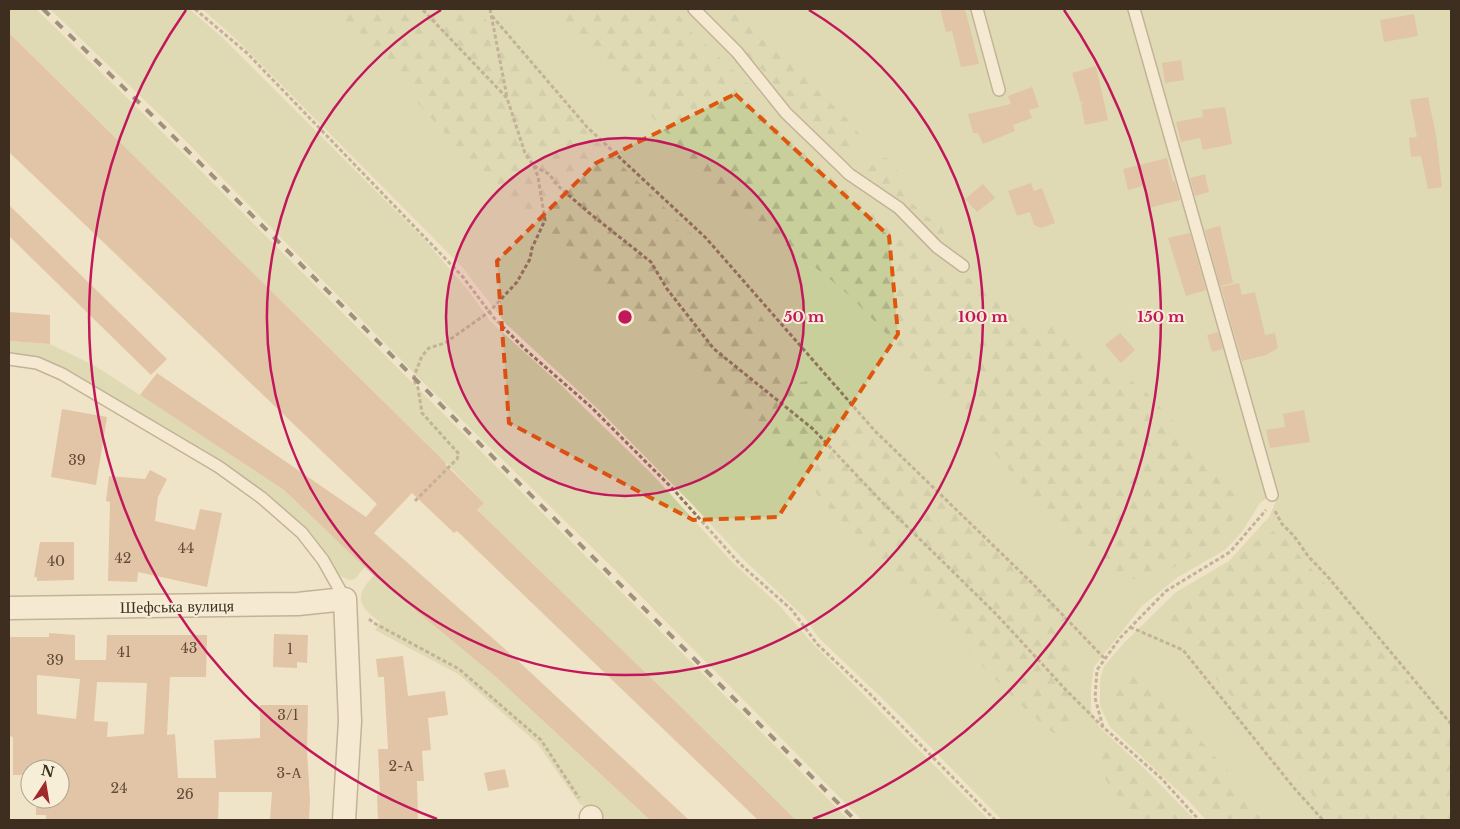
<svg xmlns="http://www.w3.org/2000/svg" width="1460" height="829" font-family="'Libre Baskerville',serif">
<defs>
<pattern id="forest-firs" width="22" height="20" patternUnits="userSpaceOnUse" patternTransform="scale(1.25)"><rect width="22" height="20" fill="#c9cf9b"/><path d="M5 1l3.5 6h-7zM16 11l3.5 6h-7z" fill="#aeb285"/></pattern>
</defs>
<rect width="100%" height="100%" fill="#f0e4c8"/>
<path fill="#c9cf9b" d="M9 9H36L155 125 849 820H796L674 700 487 520 477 510 484 503 446 463 9 33Z
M50 9H189L223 38 423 238 468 290 491 322 561 385 653 475 732 562 779 605 814 645 989 820H862L609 564 416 375 164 119Z
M202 9H688L741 63 791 124 849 180 899 214 932 249 962 271 969 266 941 243 892 196 857 171 811 132 701 9H1128L1268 497 1260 503 1242 532 1225 550 1178 577 1142 606 1094 667 1091 689V711L1099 727 1145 769 1195 820H1002L889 705 819 638 804 617 741 557 691 503 600 411 506 324 462 267 238 41Z
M1138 9H1451V820H1206L1189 801 1110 727 1100 706V680L1104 666 1124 643 1176 592 1229 561 1269 517 1279 494H1277Z
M9 341 50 344 95 366 114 378 284 490 365 567 355 579 349 580 340 576 326 558 222 464 64 368 38 357 9 352Z
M374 576 496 677 650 820H600L579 803 537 743 458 674 375 630 380 622C359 607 353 595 374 576Z"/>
<path fill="url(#forest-firs)" d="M327 9H476L562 107 704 246 755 308 770 329C779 346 780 373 797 383L812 380 826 388C876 435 926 480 977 526 1001 548 1059 596 1070 625 1076 643 1073 673 1071 693 1071 706 1072 727 1060 734L1053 733 1024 708 858 541 737 404 716 383 664 342 580 258 476 168 414 99Z
M555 9H675L688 29 742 78 829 168 875 208 913 236 944 272 957 277 977 279 983 282 994 292 1009 312 1023 322 1031 324 1051 323 1068 330 1079 339 1116 375 1121 378H1128L1148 394 1211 461 1236 491 1238 501 1231 525 1217 540 1173 568 1163 574 1146 580 1129 579 1120 576 1091 555 1068 534 1017 479 930 379 850 296 825 275 787 246 748 221 730 204Z
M705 9H736L852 124 864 141C863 149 857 157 848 155 813 137 788 101 763 71 744 50 724 29 705 9Z
M883 158H887L892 162 900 175V188L903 194 923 214 942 226 944 233 943 240 868 171 869 167Z
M1274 531H1279L1283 534 1303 560 1360 621 1451 734V820H1332L1257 724 1190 650 1166 628 1161 619 1162 613 1178 598 1223 570 1253 543Z
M1129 672C1161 682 1187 725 1208 749 1230 774 1254 797 1278 820H1213C1196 804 1182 786 1165 771 1151 756 1129 743 1119 725 1112 712 1110 699 1117 685 1120 679 1122 674 1129 672Z
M1097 745 1103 747 1181 820H1139C1124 803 1090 769 1095 746Z"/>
<path fill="#cf9f7d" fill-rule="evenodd" d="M940 9H965L979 64 961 67 952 31 946 32Z
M1414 14 1418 36 1384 42 1380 20Z
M9 33 446 463 445 464 484 503 477 510 674 700 796 820H758L457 531 454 533 412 493 374 533 515 658 689 820H650L496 677 374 576 284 490 140 395 157 373 366 517 377 504 9 152Z
M1181 60 1184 80 1165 83 1162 63Z
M1096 66 1108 120 1085 125 1081 105 1084 102 1081 103 1072 73Z
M1032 87 1039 107 1029 110 1032 118 1013 125 1015 131 983 144 978 133H973L968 114 1011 104 1008 96Z
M1428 97 1436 135 1442 187 1428 189 1421 156 1411 157 1409 138 1417 137 1410 100Z
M1225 107 1232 144 1203 150 1200 138 1181 142 1176 122 1203 117 1202 110Z
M1167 158 1173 182 1175 181 1180 200 1149 208 1143 186 1128 190 1123 169Z
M1205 174 1209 192 1195 196 1190 178Z
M1031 183 1034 191 1042 188 1055 223 1041 228 1034 225 1030 212 1017 216 1008 191Z
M983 184 995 198 977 212 965 199Z
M9 205 167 359 151 375 9 236Z
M1220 226 1233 283 1220 286 1205 230Z
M1190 233 1206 290 1186 296 1168 238Z
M1239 283 1242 295 1255 292 1265 335 1275 333 1278 348 1266 355 1242 361 1221 287Z
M9 312 50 315V344L9 341Z
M1218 332 1223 349 1212 352 1207 335Z
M1120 333 1135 350 1121 363 1105 345Z
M62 409 107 417 96 485 51 477Z
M1304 410 1310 442 1270 448 1266 430 1285 427 1283 414Z
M150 470 167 479 158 497 155 521 195 530 200 509 222 513 207 587 138 572 137 582 108 581 110 502 106 501 109 476 145 479Z
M40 542H74V580L37 581V577H34Z
M49 633 75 635V660H106L107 635H207L206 677H170L167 735 175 734 178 778H216L214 740 260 738V705H308L307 751 310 800 309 820H270L272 792H219L218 820H46V815H36V799H60V769H30V775H13V737L9 736V637H49ZM37 675 80 679 76 719 37 714ZM97 682 147 683 144 734 107 737 108 722 94 721Z
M274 634 308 635 307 663 297 662V668L273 667Z
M403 656 408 696 445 691 448 715 428 718 431 750 422 751 424 781H417L418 820H378L377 795H380L378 749H388L384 677H378L376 659Z
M505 769 509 787 488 791 484 773Z"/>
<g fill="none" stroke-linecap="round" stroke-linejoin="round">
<defs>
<path id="lane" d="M694 9 737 52 786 113 842 167 849 174 899 208 937 247 963 266
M977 9 999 90
M1134 9 1272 495
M9 359 37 363 62 374 219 467 262 498 302 533 323 560 345 599"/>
<path id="street" d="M9 608 298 604 345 599 350 721 344 820
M591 817V820"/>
</defs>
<use href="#lane" stroke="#8d765c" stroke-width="14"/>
<use href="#street" stroke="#8d765c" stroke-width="25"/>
<path stroke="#8d765c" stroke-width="3" stroke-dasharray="4 2.5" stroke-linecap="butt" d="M195 9 247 53 463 277 494 318 527 351 590 406 673 489 739 563 792 610 817 644 867 691 995 820
M490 9 507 97
M492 16 587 127 706 238 875 431 1033 584 1105 659
M534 166 549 174 558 186 588 212 651 262 667 289 714 349 813 429 880 500 997 615 1066 690 1103 727 1161 778 1199 820
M415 501 457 459 459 454 422 413 418 388 413 379 422 356 429 348 445 343 489 312 517 282 530 259 532 248 545 220 538 177 534 166 525 153 507 98 422 9
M1275 511 1282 524 1294 536 1308 556 1328 577 1451 724
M369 619 374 623 459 669 541 740 579 798
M1130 627 1183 650 1294 788 1323 820
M1103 727 1095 698 1097 670 1120 638 1166 591 1230 552 1266 510"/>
<use href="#lane" stroke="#faf1dc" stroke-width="11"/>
<use href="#street" stroke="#faf1dc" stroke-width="22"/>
<path stroke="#3d2e20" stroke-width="4" stroke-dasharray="9 9" stroke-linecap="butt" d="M43 9 159 122 855 820"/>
</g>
<path d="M0 0H1460V829H0ZM735 94 889 236 898 334 778 517 693 520 509 423 497 261 596 163Z" fill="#f0e4c8" fill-opacity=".55" fill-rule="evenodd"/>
<path fill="none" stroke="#df570d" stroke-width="4" stroke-dasharray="10 6" stroke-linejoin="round" d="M735 94 889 236 898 334 778 517 693 520 509 423 497 261 596 163Z"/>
<circle cx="625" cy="317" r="179" fill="#c2185b" fill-opacity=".12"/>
<g fill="none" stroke="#c2185b" stroke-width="2.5">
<circle cx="625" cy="317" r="179"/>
<path d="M809 10A358 358 0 1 1 441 10"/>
<path d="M437 819A536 536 0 0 1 186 10M1064 10A536 536 0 0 1 813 819"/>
</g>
<g text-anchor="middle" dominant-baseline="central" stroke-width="4" stroke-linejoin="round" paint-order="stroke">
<g font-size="14" fill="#624a37">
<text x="77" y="460">39</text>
<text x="186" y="548">44</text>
<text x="123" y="558">42</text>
<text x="56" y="561">40</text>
<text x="189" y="648">43</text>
<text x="290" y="649">1</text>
<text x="124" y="652">41</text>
<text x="55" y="660">39</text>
<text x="288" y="715">3/1</text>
<text x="401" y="766">2-А</text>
<text x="289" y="773">3-А</text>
<text x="119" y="788">24</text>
<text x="185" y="794">26</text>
</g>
<g font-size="16" fill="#3d2e20" stroke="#f7eed8">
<text transform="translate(177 606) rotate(-1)">Шефська вулиця</text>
</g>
</g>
<circle cx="625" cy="317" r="8" fill="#c2185b" stroke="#f7eed8" stroke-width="2.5"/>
<g font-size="15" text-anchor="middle" font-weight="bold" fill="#c2185b" stroke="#f7eed8" stroke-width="4" stroke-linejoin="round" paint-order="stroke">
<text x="804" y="322">50 m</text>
<text x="983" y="322">100 m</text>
<text x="1161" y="322">150 m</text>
</g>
<rect width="1460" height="829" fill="none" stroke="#3d2e20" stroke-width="20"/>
<g transform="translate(45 784) rotate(12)"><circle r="24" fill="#f7eed8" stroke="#ada18e"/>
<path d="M0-4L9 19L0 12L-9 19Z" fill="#9e2a2b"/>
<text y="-8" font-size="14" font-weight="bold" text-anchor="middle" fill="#3d2e20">N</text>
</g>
</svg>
